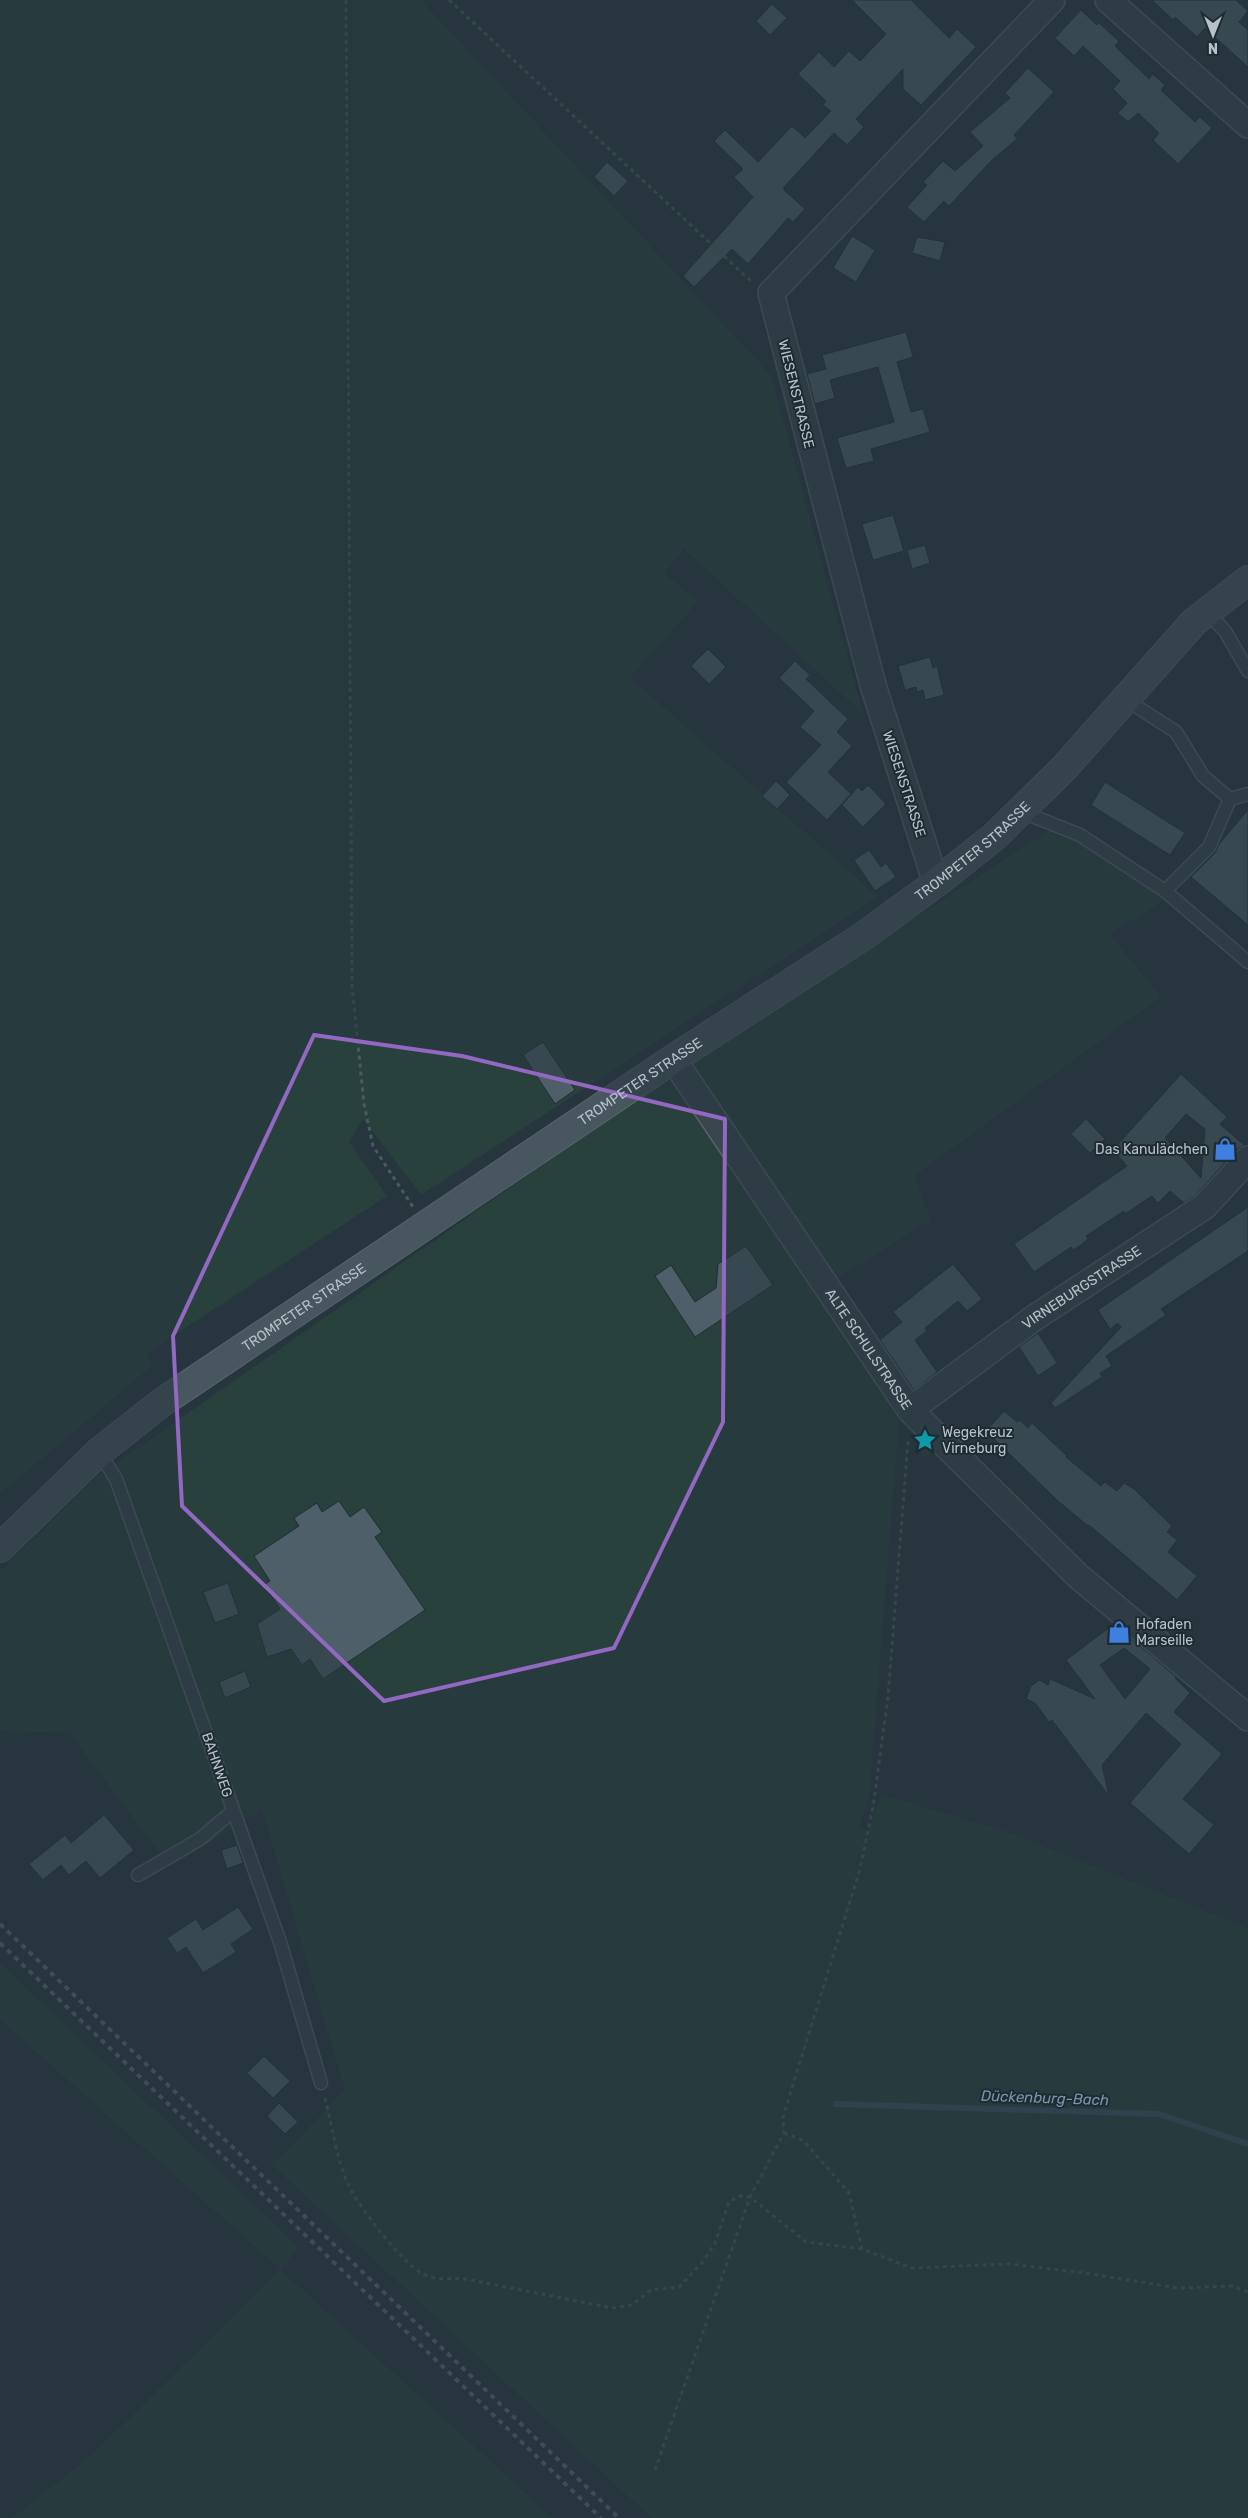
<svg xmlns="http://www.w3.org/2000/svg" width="1248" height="2518" font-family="Rubik,sans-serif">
<rect width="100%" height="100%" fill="#26353e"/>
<path fill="#29413d" d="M0 0H421L771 375 863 714 684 549 665 573 698 602 630 677 878 897 421 1195 363 1119 349 1142 387 1196 147 1353 151 1367 0 1494Z
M1058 825 1165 900 1110 934 1161 997 914 1176 931 1220 820 1289 899 1420 869 1799 859 1828 868 1832 881 1794 1008 1832 1248 1928V2518H651L272 2165 345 2090 262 1810 170 1867 69 1733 0 1731V1571L98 1476 667 1078Z
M925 1431 941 1448 921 1459 918 1436Z
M0 1963 299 2247 281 2270 553 2518H12L95 2452 280 2269 0 2020Z"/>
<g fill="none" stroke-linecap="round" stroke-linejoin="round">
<path stroke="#3a5464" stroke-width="6" d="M836 2104 1159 2114 1248 2144"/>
</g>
<path fill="#4f5f69" stroke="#202d35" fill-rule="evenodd" d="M852 0H911L949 38 957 29 976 47 921 105 903 89V69L856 119 864 127 847 145 834 133 784 187V190L805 209 793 222 788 218 748 264 732 249 694 287 683 276 753 197 734 177 743 169 714 141 725 130 758 162 792 126 805 138 831 111 823 105 826 101 798 74 819 52 834 67 849 51 860 61 886 34Z
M1152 0H1236L1248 11 1239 22 1248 30V67L1205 28 1197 37 1175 17 1173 20Z
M772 4 787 18 770 35 756 21Z
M1081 10 1097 25 1099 23 1119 41 1115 46 1149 79 1153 74 1165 85 1161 90 1195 122 1200 117 1212 128 1178 164 1153 140 1159 133 1138 113 1128 122 1118 113 1127 103 1113 89 1120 81 1083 46 1074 56 1055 38Z
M1028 68 1054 92 1014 135 1017 139 992 160 949 206 944 201 924 222 907 207 927 185 923 182 943 161 955 171 983 146 970 132 1010 98 1005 93Z
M607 162 628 181 614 196 594 177Z
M852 236 875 250 856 282 833 268Z
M917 237 945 242 940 261 912 253Z
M906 332 913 357 897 362 911 412 923 409 930 432 871 449 874 461 846 468 837 438 894 422 878 367 830 380 835 398 815 404 807 374 826 369 822 355Z
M893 515 904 551 873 560 862 524Z
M925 545 930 563 912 569 907 550Z
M708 649 726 667 709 684 691 666Z
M930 657 933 668 937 666 944 695 925 700 923 690 917 692 916 687 905 690 898 666Z
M795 661 810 675 806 679 848 719 837 732 852 746 828 772 851 794 827 820 786 782 821 745 800 727 814 711 779 678Z
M776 781 790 795 777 809 762 796Z
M1105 782 1185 833 1170 855 1091 805Z
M868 785 886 804 863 827 842 805 858 787 862 791Z
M1248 810V925L1191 877 1215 853 1219 844Z
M869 850 881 867 886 863 896 877 875 891 854 860Z
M543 1042 575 1090 555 1104 523 1055Z
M1181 1074 1227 1117 1220 1124 1244 1145 1237 1149 1196 1195 1184 1203 1170 1191 1158 1203 1152 1196 1125 1214 1124 1211 1086 1236 1088 1239 1081 1245 1073 1250 1071 1247 1034 1272 1014 1244 1127 1166 1113 1150ZM1186 1114 1205 1129 1201 1178 1165 1138Z
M1086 1119 1105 1139 1090 1153 1071 1134Z
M1248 1207V1251L1161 1309 1166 1315 1106 1356 1112 1366 1100 1373 1102 1377 1055 1408 1051 1403 1121 1327 1118 1323 1110 1329 1098 1310Z
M746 1246 773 1285 695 1337 655 1276 671 1265 695 1302 716 1288 718 1264Z
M953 1264 982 1299 967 1311 958 1301 925 1328 927 1331 915 1340 937 1372 914 1390 880 1340 902 1322 893 1312Z
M1038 1333 1057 1363 1038 1376 1019 1347Z
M1004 1411 1017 1422 1020 1420 1028 1428 1032 1423 1067 1456 1066 1457 1101 1486 1105 1482 1117 1491 1124 1483 1134 1489 1172 1526 1167 1532 1177 1540 1168 1552 1197 1576 1177 1600 1089 1525 1088 1526 1058 1501 986 1431Z
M339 1501 350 1517 364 1507 382 1532 375 1537 425 1610 323 1679 310 1659 302 1665 291 1649 267 1657 257 1624 280 1609 264 1585 270 1581 254 1556 299 1526 294 1518 317 1503 322 1512Z
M228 1583 239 1614 215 1623 203 1592Z
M1114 1624 1176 1677 1175 1678 1190 1693 1174 1712 1222 1754 1183 1799 1214 1825 1189 1854 1130 1803 1181 1744 1146 1713 1102 1765 1109 1796 1052 1720 1049 1722 1035 1703 1026 1699 1031 1686 1039 1680 1048 1685 1050 1679 1095 1699 1066 1660ZM1124 1648 1150 1669 1125 1699 1100 1665Z
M245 1671 251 1687 225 1698 219 1682Z
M104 1815 134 1850 100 1878 86 1861 69 1875 61 1865 43 1880 29 1864 65 1835 71 1843Z
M237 1845 243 1863 227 1869 221 1850Z
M238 1907 253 1929 231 1944 236 1952 203 1973 186 1947 177 1953 167 1938 196 1919 203 1930Z
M264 2056 290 2081 273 2098 247 2073Z
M279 2103 298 2122 285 2134 267 2116Z"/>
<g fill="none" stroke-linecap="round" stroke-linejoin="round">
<defs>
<path id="service" d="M1207 612 1225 631 1248 671
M1125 699 1176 732 1203 776 1230 799 1248 794
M1020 811 1080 835 1165 891 1248 962
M1165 891 1209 847 1230 799
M99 1452 116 1479 280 1942 321 2083
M138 1875 200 1839 233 1811"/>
<g id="minor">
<path d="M1108 0 1248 125"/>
<path d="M936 883 873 685 771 293 1052 0"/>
<path id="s1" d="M673 1059 910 1410 1078 1576 1248 1718"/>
<path id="s2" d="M910 1410 1034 1318 1205 1206 1248 1159"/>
</g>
<g id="secondary">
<path id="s3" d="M0 1548 99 1452 161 1403 673 1059 865 935 936 883 995 836 1064 768 1194 622 1248 580"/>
</g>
</defs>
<use href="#service" stroke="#57646c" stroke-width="15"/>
<use href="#minor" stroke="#57646c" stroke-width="28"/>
<use href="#secondary" stroke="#57646c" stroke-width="30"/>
<path stroke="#485d5b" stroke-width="3" stroke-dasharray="4 4" stroke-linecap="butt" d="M346 0 352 985 364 1104 373 1146 413 1207
M449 0 751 281
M325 2098C331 2122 338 2163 348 2184 358 2206 402 2263 423 2274 435 2280 449 2279 461 2278L612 2308 632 2305 651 2290 679 2287 702 2263 715 2243 729 2202 740 2196 750 2197 806 2242 862 2249
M784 2133 804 2141 849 2193 862 2249 912 2268 1010 2264 1084 2273 1178 2288 1232 2286 1248 2292
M655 2470 750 2197 784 2133 783 2117 860 1869 873 1807 888 1697 908 1441"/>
<use href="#service" stroke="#39464e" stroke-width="12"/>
<use href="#minor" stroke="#39464e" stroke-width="25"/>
<use href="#secondary" stroke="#485660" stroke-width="28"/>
<path stroke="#5c6b74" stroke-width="4" stroke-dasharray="5 5" stroke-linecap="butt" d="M0 1924 619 2518
M0 1943 601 2518"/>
</g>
<path d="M0 0H1248V2518H0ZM314 1035 462 1056 725 1119 723 1422 614 1648 384 1701 182 1506 173 1336Z" fill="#26353e" fill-opacity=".55" fill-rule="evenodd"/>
<path fill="none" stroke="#9368c3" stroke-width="4" stroke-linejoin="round" d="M314 1035 462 1056 725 1119 723 1422 614 1648 384 1701 182 1506 173 1336Z"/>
<defs>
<symbol id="shop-bare" viewBox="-9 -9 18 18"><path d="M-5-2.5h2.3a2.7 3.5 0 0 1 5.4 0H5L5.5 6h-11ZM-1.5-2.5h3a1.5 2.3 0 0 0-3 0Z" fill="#3f7fe0" stroke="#1e2b33" stroke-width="2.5" paint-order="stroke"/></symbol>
<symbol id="sight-bare" viewBox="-9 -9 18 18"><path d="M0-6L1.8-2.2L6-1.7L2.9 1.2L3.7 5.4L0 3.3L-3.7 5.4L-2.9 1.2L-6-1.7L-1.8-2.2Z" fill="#0f9aa8" stroke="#1e2b33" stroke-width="2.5" paint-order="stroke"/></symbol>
</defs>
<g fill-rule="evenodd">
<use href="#shop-bare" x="1209" y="1133" width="32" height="32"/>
<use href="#sight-bare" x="909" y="1424" width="32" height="32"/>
<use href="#shop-bare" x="1103" y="1616" width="32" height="32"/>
</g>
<g text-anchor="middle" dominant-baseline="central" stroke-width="4" stroke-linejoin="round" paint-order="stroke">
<g font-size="14" fill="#b6c1c9" stroke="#1e2b33">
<text transform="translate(796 394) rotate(76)">WIESENSTRASSE</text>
<text transform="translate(904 784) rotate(72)">WIESENSTRASSE</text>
<text stroke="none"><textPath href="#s3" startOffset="1199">TROMPETER STRASSE</textPath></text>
<text stroke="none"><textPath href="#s3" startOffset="794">TROMPETER STRASSE</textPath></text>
<text stroke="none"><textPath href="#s2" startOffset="211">VIRNEBURGSTRASSE</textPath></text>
<text stroke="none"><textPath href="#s3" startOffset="389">TROMPETER STRASSE</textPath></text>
<text stroke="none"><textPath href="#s1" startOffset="350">ALTE SCHULSTRASSE</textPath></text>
<text transform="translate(217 1765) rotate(71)">BAHNWEG</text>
</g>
<g font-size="14" fill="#b6c1c9" stroke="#1e2b33" text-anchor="start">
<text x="1208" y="1149" text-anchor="end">Das Kanulädchen</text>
<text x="942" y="1432">Wegekreuz<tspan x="942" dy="16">Virneburg</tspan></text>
<text x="1136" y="1624">Hofaden<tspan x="1136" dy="16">Marseille</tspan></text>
</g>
<g font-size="15" font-style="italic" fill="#7797aa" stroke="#1e2b33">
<text transform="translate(1045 2098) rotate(2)">Dückenburg-Bach</text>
</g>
</g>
<g transform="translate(1213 35) rotate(180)" stroke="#1e2b33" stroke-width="4" paint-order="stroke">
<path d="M0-4L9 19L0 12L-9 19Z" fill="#b6c1c9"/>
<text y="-8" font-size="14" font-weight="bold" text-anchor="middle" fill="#b6c1c9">N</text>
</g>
</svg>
